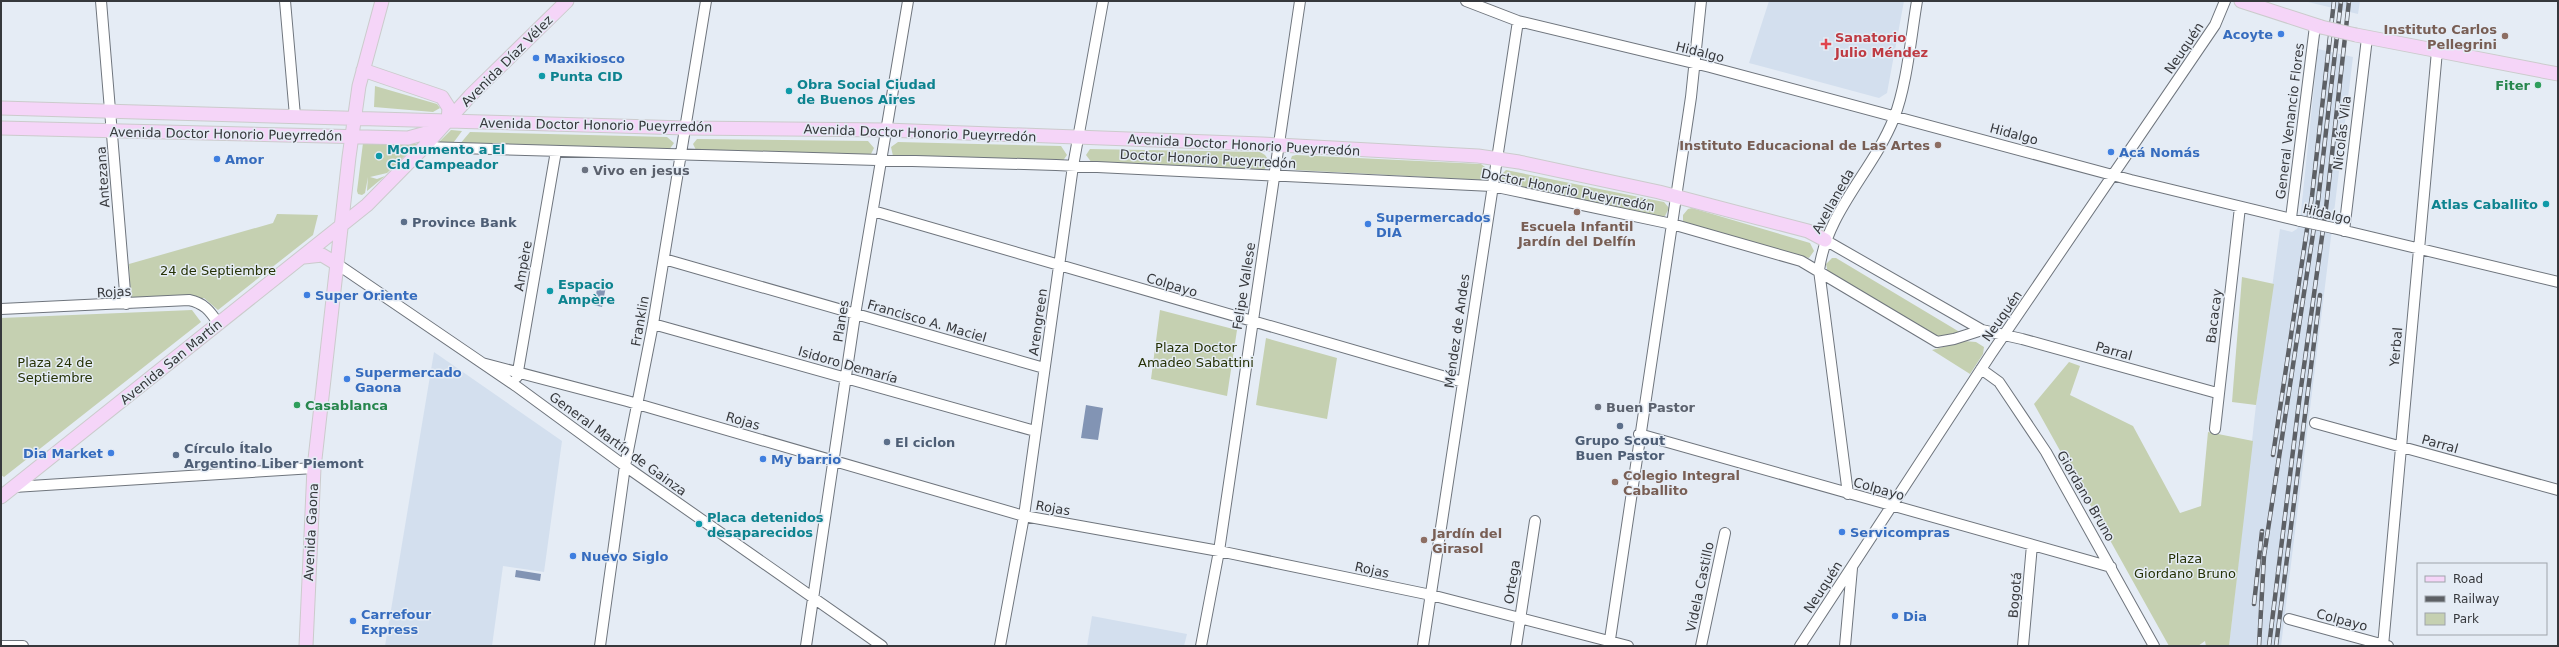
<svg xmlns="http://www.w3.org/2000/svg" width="2559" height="647" font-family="'DejaVu Sans',sans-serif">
<rect width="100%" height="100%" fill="#e5ecf5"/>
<path fill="#d3dfee" d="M1769 1H1904L1887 93 1879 98 1749 63Z
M2309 1H2360L2358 14 2308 2Z
M2318 49 2353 57 2281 646H2229L2256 405 2280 229 2292 232 2297 229 2300 221Z
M434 352 562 441 544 572 503 566 492 646H385Z
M1092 616 1187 634 1184 646H1087Z"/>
<path fill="#c5d0b1" d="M375 86 437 104 440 108 433 112 374 107Z
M451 130 462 131 451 146 440 144V141Z
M470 132 667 137 674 143 669 150 459 145Z
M697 139 868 141 874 148 870 156 697 152 693 144Z
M898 142 1061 146 1067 155 1062 162 893 156 891 147Z
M363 143 417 144 387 173 370 177 377 179 385 176 367 191 368 177 365 193 362 195 358 194 357 191Z
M1090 149 1260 152 1265 155 1269 161 1265 169 1260 171 1092 163 1086 155Z
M1296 155 1481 164 1485 167 1482 180 1295 170 1289 164 1292 156Z
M1506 170 1664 202 1669 208 1665 216 1660 218 1503 184 1501 175Z
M1692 208 1810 243 1814 251 1809 258 1805 257 1687 225 1683 221V215L1688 209Z
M277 214 318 215 313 235 218 310 204 298 131 299 129 264 273 223Z
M1832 258H1836L1963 334 1937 337 1828 273 1826 264Z
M2242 277 2274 284 2256 405 2232 402Z
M192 310 201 322 4 477 1 475V318Z
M1160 310 1237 330 1227 396 1151 379Z
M1266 338 1337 358 1327 419 1256 405Z
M1964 341 1976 342 1984 347 1983 354 1970 374 1932 350Z
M2069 362 2080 366 2070 395 2133 426 2180 513 2201 506 2208 432 2253 441 2229 646H2206L2205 641 2198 646H2169L2034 404Z"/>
<path fill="#8294b4" d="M598 284 606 286 602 307 594 305Z
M1086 405 1103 408 1098 440 1081 438Z
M516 570 541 574 540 581 515 577Z"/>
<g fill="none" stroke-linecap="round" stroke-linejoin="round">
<defs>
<path id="minor" d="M101 1 126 304
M285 1 295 116
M1466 1 1518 21 1710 67 2131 180 2300 221
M424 147 1056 165 1492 186 1672 224 1801 261 1937 342 1954 339 1982 330
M873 211 1463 382
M2291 218 2315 26
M2333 228 2558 282
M2344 231 2367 38
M1825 240 1982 330 2022 339 2217 393
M664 259 1044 368
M337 264 516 386 625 466 882 646
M1 309 189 300C204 303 210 311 218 323
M653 324 1035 431
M482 363 627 401 1024 516 1219 551 1431 595 1628 646
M1981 369 1999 382 2046 452 2154 646
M517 377 556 151
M2315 423 2558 490
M2215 429 2240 207
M1639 434 2111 567
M14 487 314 468
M1848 494 1819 270C1827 211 1873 171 1894 118 1907 85 1911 36 1917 1
M2289 619 2388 646
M1 646H23
M600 646 625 466 653 324 706 1
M806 646 855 315 908 1
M1000 646 1024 516 1073 166 1103 1
M1201 646 1219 551 1300 1
M1423 646 1518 21
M1516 646 1535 521
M1609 646 1691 97 1701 1
M1701 646 1725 533
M1800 646 1991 354 2215 25 2225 1
M1845 646 1852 568
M2023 646 2032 545
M2383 646 2437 51"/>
<path id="major" d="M2241 1 2321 27
M2356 35 2558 74
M363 70 442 97 449 108 448 121
M1 108 686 128 886 130 1262 144 1478 156 1519 162 1659 192 1808 231 1825 240
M1 128 408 138 426 133 440 127
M304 257 322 255 337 264
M1 497 367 205 424 147 470 96 567 1
M306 646 314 468 349 157 359 86 382 1"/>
</defs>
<use href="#minor" stroke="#6f757d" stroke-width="12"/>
<use href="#major" stroke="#cbcbcc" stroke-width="15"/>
<use href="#minor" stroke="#fff" stroke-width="10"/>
<use href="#major" stroke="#f5d5f8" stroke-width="13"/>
<defs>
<path id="rail" d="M2273 455 2312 196 2334 1
M2254 604 2262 531
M2259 646 2264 556 2318 201 2341 1
M2269 646 2299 402 2326 208 2349 1
M2276 646 2320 295"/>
</defs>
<use href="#rail" stroke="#5d6065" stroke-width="4.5"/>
<use href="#rail" stroke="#e5ecf5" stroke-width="3" stroke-dasharray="9" stroke-linecap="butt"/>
<defs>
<path id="minor-bridge" d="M2300 221 2333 228"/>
<path id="major-bridge" d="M2321 27 2356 35"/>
</defs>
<use href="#minor-bridge" stroke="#6f757d" stroke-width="12" stroke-linecap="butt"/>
<use href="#major-bridge" stroke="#cbcbcc" stroke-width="15" stroke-linecap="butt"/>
<use href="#minor-bridge" stroke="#fff" stroke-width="10"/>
<use href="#major-bridge" stroke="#f5d5f8" stroke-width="13"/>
</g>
<g fill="#3f7fe0" stroke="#e5ecf5" stroke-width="1.5">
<circle cx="2281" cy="34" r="4"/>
<circle cx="536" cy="58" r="4"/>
<circle cx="2111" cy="152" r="4"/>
<circle cx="217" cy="159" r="4"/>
<circle cx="1368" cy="224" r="4"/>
<circle cx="307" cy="295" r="4"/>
<circle cx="347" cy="379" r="4"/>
<circle cx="111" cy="453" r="4"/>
<circle cx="763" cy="459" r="4"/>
<circle cx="1842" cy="532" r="4"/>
<circle cx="573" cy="556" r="4"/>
<circle cx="1895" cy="616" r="4"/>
<circle cx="353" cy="621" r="4"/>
</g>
<g fill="#8d6e63" stroke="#e5ecf5" stroke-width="1.5">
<circle cx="2505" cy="36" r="4"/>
<circle cx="1938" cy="145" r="4"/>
<circle cx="1577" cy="212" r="4"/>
<circle cx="1615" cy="482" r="4"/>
<circle cx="1424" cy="540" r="4"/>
</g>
<path fill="#e0444e" stroke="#e5ecf5" stroke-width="1.5" d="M1824 38h4v4h4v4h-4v4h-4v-4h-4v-4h4z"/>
<g fill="#0f9aa8" stroke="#e5ecf5" stroke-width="1.5">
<circle cx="542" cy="76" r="4"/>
<circle cx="789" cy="91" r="4"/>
<circle cx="379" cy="156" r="4"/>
<circle cx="2546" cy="204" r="4"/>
<circle cx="550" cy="291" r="4"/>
<circle cx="699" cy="524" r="4"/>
</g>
<g fill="#2e9e5b" stroke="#e5ecf5" stroke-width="1.5">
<circle cx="2538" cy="85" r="4"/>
<circle cx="297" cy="405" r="4"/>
</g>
<g fill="#6b7280" stroke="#e5ecf5" stroke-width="1.5">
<circle cx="585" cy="170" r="4"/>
<circle cx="1598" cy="407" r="4"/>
</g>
<g fill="#5c6f8a" stroke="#e5ecf5" stroke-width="1.5">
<circle cx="404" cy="222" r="4"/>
<circle cx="1620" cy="426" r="4"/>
<circle cx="887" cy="442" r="4"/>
<circle cx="176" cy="455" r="4"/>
</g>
<g text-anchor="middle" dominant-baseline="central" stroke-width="3" stroke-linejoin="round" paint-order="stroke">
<g font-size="13" font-weight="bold" fill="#785e54" stroke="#e5ecf5" text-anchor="end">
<text x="2497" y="29">Instituto Carlos<tspan x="2497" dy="15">Pellegrini</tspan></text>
<text x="1930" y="145">Instituto Educacional de Las Artes</text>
<text x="1577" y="226" text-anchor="middle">Escuela Infantil<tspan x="1577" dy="15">Jardín del Delfín</tspan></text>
<text x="1623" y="475" text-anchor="start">Colegio Integral<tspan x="1623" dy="15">Caballito</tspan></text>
<text x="1432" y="533" text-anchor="start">Jardín del<tspan x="1432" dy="15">Girasol</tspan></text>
</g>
<g font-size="13" font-weight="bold" fill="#366cbe" stroke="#e5ecf5" text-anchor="start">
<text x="2273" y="34" text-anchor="end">Acoyte</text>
<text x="544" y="58">Maxikiosco</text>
<text x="2119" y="152">Acá Nomás</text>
<text x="225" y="159">Amor</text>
<text x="1376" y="217">Supermercados<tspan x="1376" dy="15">DIA</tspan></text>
<text x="315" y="295">Super Oriente</text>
<text x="355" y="372">Supermercado<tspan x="355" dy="15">Gaona</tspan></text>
<text x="103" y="453" text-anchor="end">Dia Market</text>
<text x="771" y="459">My barrio</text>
<text x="1850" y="532">Servicompras</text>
<text x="581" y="556">Nuevo Siglo</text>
<text x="361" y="614">Carrefour<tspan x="361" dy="15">Express</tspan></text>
<text x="1903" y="616">Dia</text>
</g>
<g font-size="13" font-weight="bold" fill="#be3a42" stroke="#e5ecf5" text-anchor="start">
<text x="1835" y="37">Sanatorio<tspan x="1835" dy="15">Julio Méndez</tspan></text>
</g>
<g font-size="13" fill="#36383c" stroke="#e5ecf5">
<text transform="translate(2184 48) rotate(-56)">Neuquén</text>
<text transform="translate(1700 52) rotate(14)">Hidalgo</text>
<text transform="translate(507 61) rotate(-45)">Avenida Díaz Vélez</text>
<text transform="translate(2290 121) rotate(-83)">General Venancio Flores</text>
<text transform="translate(596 125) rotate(1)">Avenida Doctor Honorio Pueyrredón</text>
<text transform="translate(920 133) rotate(2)">Avenida Doctor Honorio Pueyrredón</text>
<text transform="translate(2342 133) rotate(-83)">Nicolás Vila</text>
<text transform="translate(226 134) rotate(1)">Avenida Doctor Honorio Pueyrredón</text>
<text transform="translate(2014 134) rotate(15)">Hidalgo</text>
<text transform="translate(1244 145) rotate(3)">Avenida Doctor Honorio Pueyrredón</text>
<text transform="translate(1208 159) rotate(3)">Doctor Honorio Pueyrredón</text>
<text transform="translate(103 177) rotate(-94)">Antezana</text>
<text transform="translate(1568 190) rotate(11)">Doctor Honorio Pueyrredón</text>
<text transform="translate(1833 201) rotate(-61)">Avellaneda</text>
<text transform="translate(2327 214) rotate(13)">Hidalgo</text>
<text transform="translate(523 266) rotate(-80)">Ampère</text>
<text transform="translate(1172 285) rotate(17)">Colpayo</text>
<text transform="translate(1244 286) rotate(-81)">Felipe Vallese</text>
<text transform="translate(114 292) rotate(-3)">Rojas</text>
<text transform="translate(2002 316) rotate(-55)">Neuquén</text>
<text transform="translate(2214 316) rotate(-83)">Bacacay</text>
<text transform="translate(640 321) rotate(-80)">Franklin</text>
<text transform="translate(841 321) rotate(-81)">Planes</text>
<text transform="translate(927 321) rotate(16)">Francisco A. Maciel</text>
<text transform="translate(1038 322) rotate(-82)">Arengreen</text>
<text transform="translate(1457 331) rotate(-82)">Méndez de Andes</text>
<text transform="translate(2396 347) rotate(-85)">Yerbal</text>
<text transform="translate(2114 351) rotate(16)">Parral</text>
<text transform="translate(171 362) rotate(-39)">Avenida San Martín</text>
<text transform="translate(848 365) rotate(16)">Isidoro Demaría</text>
<text transform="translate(743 421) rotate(16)">Rojas</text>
<text transform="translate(618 444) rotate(36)">General Martín de Gainza</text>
<text transform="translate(2440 444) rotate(16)">Parral</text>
<text transform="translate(1879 489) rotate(16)">Colpayo</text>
<text transform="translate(2086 496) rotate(60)">Giordano Bruno</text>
<text transform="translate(1053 508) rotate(10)">Rojas</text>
<text transform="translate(311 532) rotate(-87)">Avenida Gaona</text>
<text transform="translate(1372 570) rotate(12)">Rojas</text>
<text transform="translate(1512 582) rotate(-81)">Ortega</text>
<text transform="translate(1700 587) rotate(-78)">Videla Castillo</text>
<text transform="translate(1823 587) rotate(-57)">Neuquén</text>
<text transform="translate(2015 595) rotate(-85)">Bogotá</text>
<text transform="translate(2342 620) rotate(15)">Colpayo</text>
</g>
<g font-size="13" font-weight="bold" fill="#0d838f" stroke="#e5ecf5" text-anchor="start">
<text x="550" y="76">Punta CID</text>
<text x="797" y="84">Obra Social Ciudad<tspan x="797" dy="15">de Buenos Aires</tspan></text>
<text x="387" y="149">Monumento a El<tspan x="387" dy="15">Cid Campeador</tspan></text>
<text x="2538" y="204" text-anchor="end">Atlas Caballito</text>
<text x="558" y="284">Espacio<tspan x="558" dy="15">Ampère</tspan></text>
<text x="707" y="517">Placa detenidos<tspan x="707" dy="15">desaparecidos</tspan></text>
</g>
<g font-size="13" font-weight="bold" fill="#27864d" stroke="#e5ecf5" text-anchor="end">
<text x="2530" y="85">Fiter</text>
<text x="305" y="405" text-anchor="start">Casablanca</text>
</g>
<g font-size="13" font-weight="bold" fill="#5b616d" stroke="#e5ecf5" text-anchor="start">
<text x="593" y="170">Vivo en jesus</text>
<text x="1606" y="407">Buen Pastor</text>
</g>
<g font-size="13" font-weight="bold" fill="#4e5e75" stroke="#e5ecf5" text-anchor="start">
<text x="412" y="222">Province Bank</text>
<text x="1620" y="440" text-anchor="middle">Grupo Scout<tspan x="1620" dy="15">Buen Pastor</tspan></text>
<text x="895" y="442">El ciclon</text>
<text x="184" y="448">Círculo Ítalo<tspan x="184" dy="15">Argentino Liber Piemont</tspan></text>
</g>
<g font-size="13" fill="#263206" stroke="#e5ecf5">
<text x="218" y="270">24 de Septiembre</text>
<text x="1196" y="347">Plaza Doctor<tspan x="1196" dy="15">Amadeo Sabattini</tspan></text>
<text x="55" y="362">Plaza 24 de<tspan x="55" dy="15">Septiembre</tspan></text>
<text x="2185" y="558">Plaza<tspan x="2185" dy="15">Giordano Bruno</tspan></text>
</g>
</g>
<rect width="2559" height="647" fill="none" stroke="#36383c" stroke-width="4"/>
<rect x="2417" y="563" width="130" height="72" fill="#e5ecf5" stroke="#9fa4ab"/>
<rect x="2425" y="576" width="20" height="6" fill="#f5d5f8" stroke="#9fa4ab"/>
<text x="2453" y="583" font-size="12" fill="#36383c">Road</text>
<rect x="2425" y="596" width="20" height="6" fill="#5d6065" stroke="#9fa4ab"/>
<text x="2453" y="603" font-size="12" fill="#36383c">Railway</text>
<rect x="2425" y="613" width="20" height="12" fill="#c5d0b1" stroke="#9fa4ab"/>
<text x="2453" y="623" font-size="12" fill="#36383c">Park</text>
</svg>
